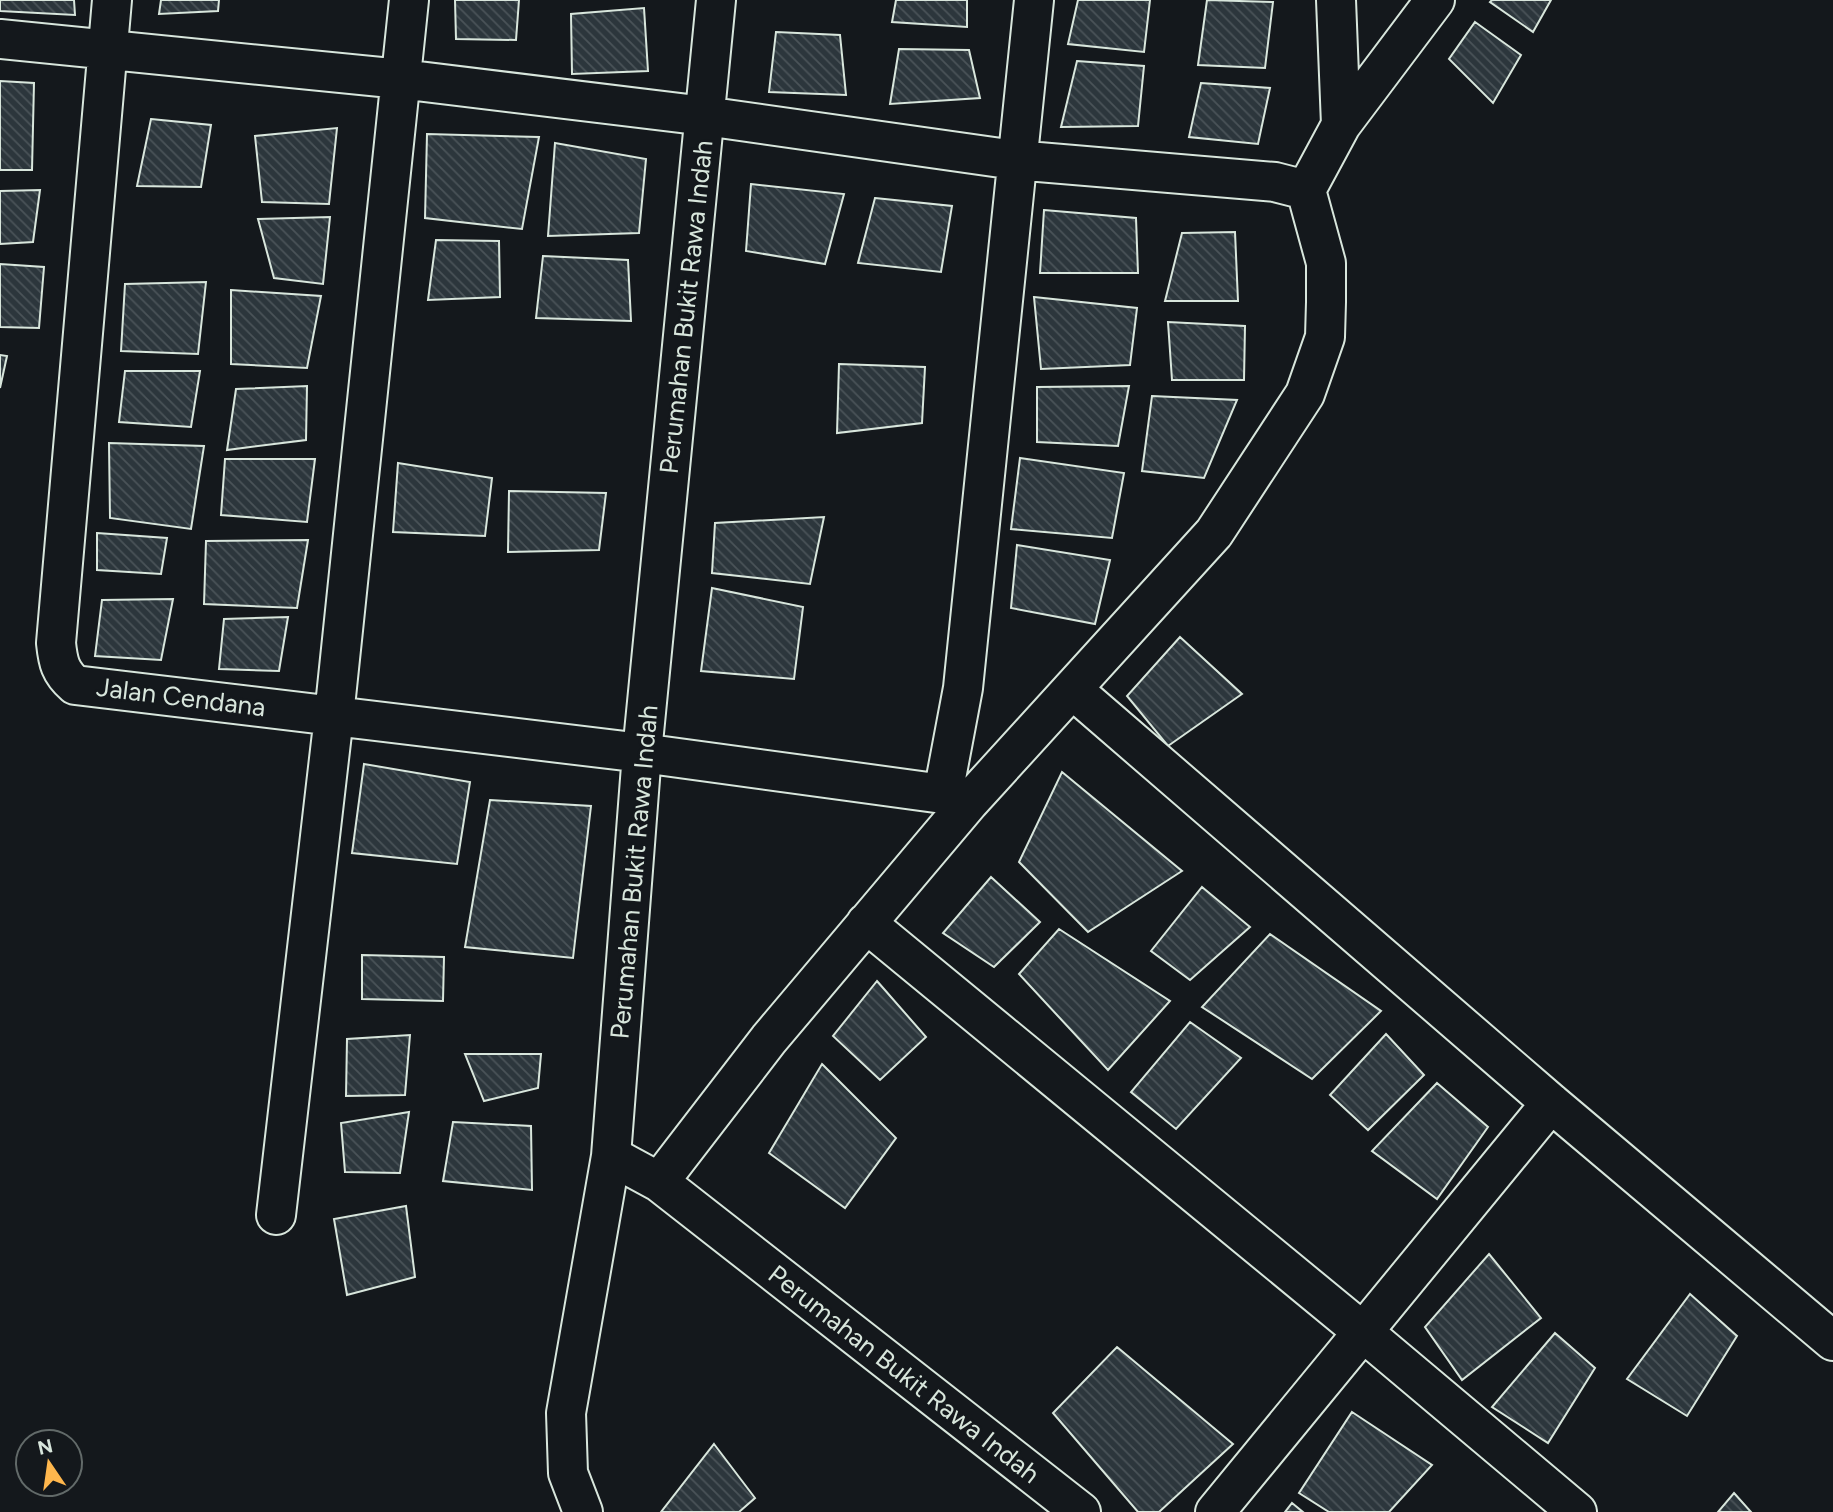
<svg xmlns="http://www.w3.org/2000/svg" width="1833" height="1512" font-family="Figtree,sans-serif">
<defs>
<pattern id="building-back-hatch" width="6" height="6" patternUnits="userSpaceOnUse" patternTransform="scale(1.75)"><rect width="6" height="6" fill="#2c363c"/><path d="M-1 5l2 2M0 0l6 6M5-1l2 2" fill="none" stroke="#4a5358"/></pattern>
</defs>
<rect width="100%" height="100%" fill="#14181c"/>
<path fill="url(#building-back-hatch)" stroke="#d8e6dc" stroke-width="2" d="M0 0H74L75 15 0 11Z
M161 0H219L218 11 159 14Z
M455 0H519L516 40 456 39Z
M896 0H967V27L892 22Z
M1078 0H1150L1144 52 1068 44Z
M1207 0 1273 2 1265 68 1198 65Z
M1492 0H1551L1533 32 1490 2Z
M644 8 648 71 572 74 571 14Z
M1475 22 1521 55 1493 103 1449 59Z
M776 32 840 35 846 95 769 92Z
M899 49 969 50 980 98 890 104Z
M1077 61 1144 66 1138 126 1061 127Z
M0 81 34 83 32 170H0Z
M1201 83 1270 88 1258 144 1189 137Z
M151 119 211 125 201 187 137 186Z
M337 128 329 204 262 202 255 136Z
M427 134 539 137 522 229 425 218Z
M555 143 646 159 639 233 548 236Z
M751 184 844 194 825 264 746 251Z
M40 190 33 242 0 244V191Z
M875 198 952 206 941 272 858 263Z
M1044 210 1136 218 1138 273H1040Z
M330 217 323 284 274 278 258 219Z
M1235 232 1238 301H1165L1182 233Z
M436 240 499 241 500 297 428 300Z
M543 256 628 260 631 321 536 318Z
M0 264 44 267 39 328 0 327Z
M206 282 198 354 121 351 125 284Z
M231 290 321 296 307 368 231 364Z
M1034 297 1137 308 1130 365 1041 369Z
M1168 322 1245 326 1244 380H1172Z
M0 355 7 356 0 388Z
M839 364 925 367 922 423 837 433Z
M125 371H200L191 427 119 422Z
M307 386 306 440 227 450 236 389Z
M1129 386 1118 446 1037 442V387Z
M1152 396 1237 400 1204 478 1142 471Z
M109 443 204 446 191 529 110 518Z
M1020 458 1124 473 1112 538 1011 529Z
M225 459H315L307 522 221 515Z
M398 463 492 478 485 536 393 532Z
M509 491 606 493 599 550 508 552Z
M824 517 810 584 712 573 715 523Z
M97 533 167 538 161 574 97 570Z
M308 540 297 608 204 604 206 541Z
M1017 545 1110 560 1095 624 1011 608Z
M712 588 803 607 794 679 701 671Z
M173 599 161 660 95 656 102 600Z
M288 617 279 671 219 669 224 619Z
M1180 637 1242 694 1168 746 1127 696Z
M364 764 470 782 457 864 352 853Z
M1062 772 1182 871 1088 932 1019 862Z
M490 800 591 806 573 958 465 947Z
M991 877 1040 922 994 967 943 933Z
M1202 887 1250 927 1190 980 1151 951Z
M1059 929 1170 1001 1108 1070 1019 974Z
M1270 934 1381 1011 1312 1079 1202 1007Z
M362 955 444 957 443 1001 362 999Z
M877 981 926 1037 880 1080 833 1036Z
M1190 1022 1241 1058 1176 1129 1131 1092Z
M1386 1034 1424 1075 1368 1130 1330 1095Z
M410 1035 405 1095 346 1096 347 1039Z
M465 1054H541L538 1088 484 1101Z
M822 1064 896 1138 845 1208 769 1153Z
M1437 1083 1488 1127 1437 1199 1372 1151Z
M409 1112 400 1173 345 1172 341 1123Z
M453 1122 531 1126 532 1190 443 1181Z
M406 1206 415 1277 347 1295 334 1219Z
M1489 1254 1541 1318 1462 1380 1425 1327Z
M1690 1294 1737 1336 1687 1416 1627 1379Z
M1555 1333 1595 1368 1548 1443 1492 1407Z
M1117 1347 1233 1444 1159 1512H1138L1053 1413Z
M1352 1412 1432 1465 1389 1512H1329L1299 1493Z
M714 1444 755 1498 739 1512H661Z
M1734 1493 1751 1512H1718Z
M1292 1503 1303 1512H1285Z"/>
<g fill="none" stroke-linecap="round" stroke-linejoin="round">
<defs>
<path id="minor" d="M112 0 56 643C58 662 60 672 75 685L642 753 943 794 969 802
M716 0 642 753 611 1156 659 1182 1081 1512
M1336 0 1341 125
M0 39 401 79 705 116 1015 160 1275 182 1306 190 1326 263V302L1325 337 1305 394 1214 533 969 802 769 1039 659 1182
M1306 190 1341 125 1435 0
M1072 689 1551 1103 1833 1341
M943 794 963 688 1034 0
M866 923 1363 1332 1577 1512
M276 1215 334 716 409 0
M583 1512 568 1473 566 1413 611 1156
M1215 1512 1551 1103"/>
</defs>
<use href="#minor" stroke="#d8e6dc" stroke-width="42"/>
<use href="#minor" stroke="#14181c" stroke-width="38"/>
</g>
<g text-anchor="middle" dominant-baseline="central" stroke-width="5" stroke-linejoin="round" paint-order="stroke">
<g font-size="26" fill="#d8e6dc" stroke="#14181c">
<text transform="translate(686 307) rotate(-84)">Perumahan Bukit Rawa Indah</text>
<text transform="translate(181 697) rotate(7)">Jalan Cendana</text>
<text transform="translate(634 872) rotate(-85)">Perumahan Bukit Rawa Indah</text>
<text transform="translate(904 1374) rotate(38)">Perumahan Bukit Rawa Indah</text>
</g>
</g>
<g transform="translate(49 1463) rotate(347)"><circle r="33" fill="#14181c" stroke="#626a69" stroke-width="2"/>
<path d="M0-5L12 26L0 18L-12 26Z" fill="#ffb74d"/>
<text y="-10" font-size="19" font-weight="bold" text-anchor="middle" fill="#d8e6dc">N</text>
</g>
</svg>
